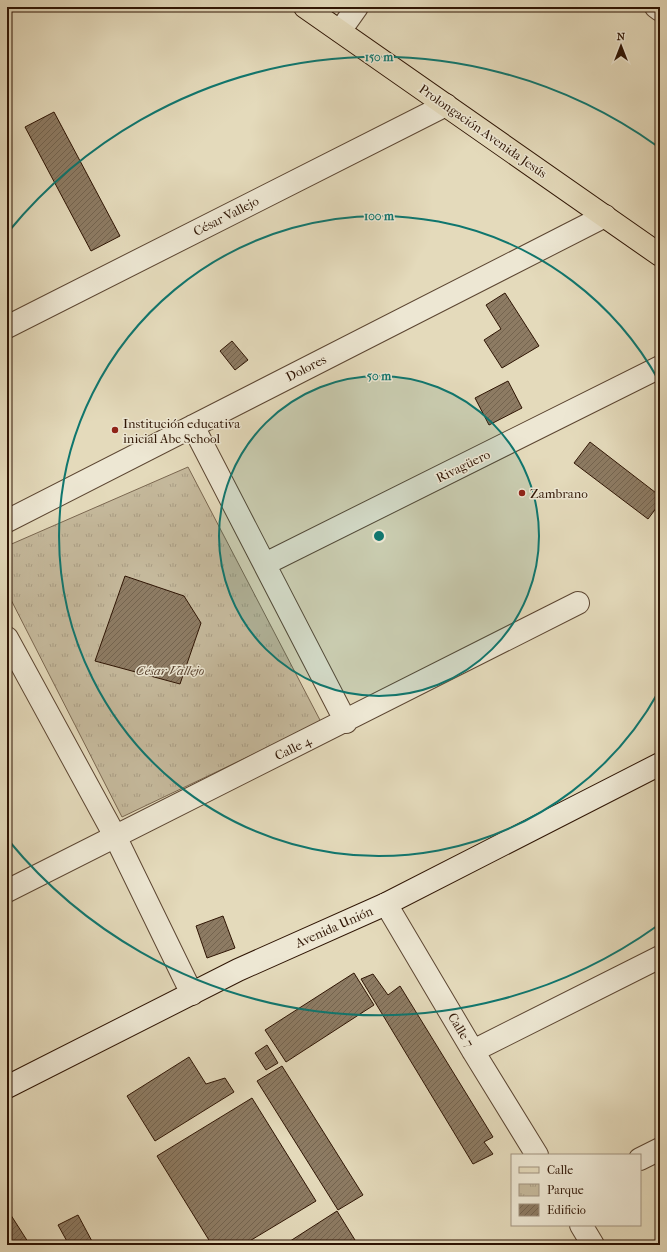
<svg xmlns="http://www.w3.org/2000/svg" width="667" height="1252" font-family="'IM FELL French Canon',serif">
<defs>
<pattern id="park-tufts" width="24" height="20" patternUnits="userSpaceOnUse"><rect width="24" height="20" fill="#c5b99c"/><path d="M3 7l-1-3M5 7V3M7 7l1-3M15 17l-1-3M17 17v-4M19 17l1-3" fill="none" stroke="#aa9e85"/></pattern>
<pattern id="building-hatch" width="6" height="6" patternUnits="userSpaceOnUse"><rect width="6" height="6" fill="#8d7b63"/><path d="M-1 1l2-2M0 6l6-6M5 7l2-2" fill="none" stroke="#74644f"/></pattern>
</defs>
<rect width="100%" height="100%" fill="#e4dabb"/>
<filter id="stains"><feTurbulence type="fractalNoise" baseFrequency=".005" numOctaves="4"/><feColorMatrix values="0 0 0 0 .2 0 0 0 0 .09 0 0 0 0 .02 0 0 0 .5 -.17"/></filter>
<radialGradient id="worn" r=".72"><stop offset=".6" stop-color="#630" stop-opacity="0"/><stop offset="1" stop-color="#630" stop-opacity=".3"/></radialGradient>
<path fill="url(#park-tufts)" stroke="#7a6750" d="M188 467 321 722 122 817 7 592V546Z"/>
<path fill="url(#building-hatch)" stroke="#2f1504" d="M54 112 120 236 91 251 25 127Z
M505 293 539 346 502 368 484 340 501 329 486 305Z
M232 341 248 360 235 370 220 351Z
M508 381 522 408 489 425 475 398Z
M590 442 660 496V503L648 519 574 463Z
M125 576 184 596 201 623 180 684 95 661Z
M223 916 235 948 207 958 196 926Z
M354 973 374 1005 286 1062 265 1030Z
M373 974 388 995 400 986 493 1137 484 1142 493 1154 473 1164 361 979Z
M267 1045 278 1063 266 1070 255 1053Z
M189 1057 206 1084 225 1078 234 1092 155 1141 127 1096Z
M282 1066 363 1195 338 1210 257 1081Z
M252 1098 316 1201 243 1245H212L157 1156Z
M7 1209 30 1245H7Z
M337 1211 355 1240 347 1245H284Z
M78 1215 94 1245H69L58 1225Z"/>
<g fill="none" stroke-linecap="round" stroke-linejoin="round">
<defs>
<path id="street" d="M656 7 660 10
M340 31 357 7
M7 327 446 105
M193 426 346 722
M7 521 605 216
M265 564 660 367
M7 638 115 836 192 994
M7 891 578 603
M386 904 473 1051 537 1155
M473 1051 660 957
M640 1159 660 1149
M581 1225 593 1245"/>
<path id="secondary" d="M7 1087 238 970 386 904 660 764"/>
<path id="primary" d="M305 7 660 255"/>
</defs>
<use href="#street" stroke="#5c4632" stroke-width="24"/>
<use href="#secondary" stroke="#2f1504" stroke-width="24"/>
<use href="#primary" stroke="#2f1504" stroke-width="24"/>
<use href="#street" stroke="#ede7d3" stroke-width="22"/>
<use href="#secondary" stroke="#ede7d3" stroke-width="22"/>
<use href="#primary" stroke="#e4dabb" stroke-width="22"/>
</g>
<circle cx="379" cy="536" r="160" fill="#0f766e" fill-opacity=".12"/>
<g fill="none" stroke="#0f766e" stroke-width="2">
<circle cx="379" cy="536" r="160"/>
<path d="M659 691A320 320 0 1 1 659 381"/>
<path d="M657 926A479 479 0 0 1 9 841M9 231A479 479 0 0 1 657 146"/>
</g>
<g fill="#8f2418" stroke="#ede7d3" stroke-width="1.5">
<circle cx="115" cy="430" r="4"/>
<circle cx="522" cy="493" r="4"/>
</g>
<g text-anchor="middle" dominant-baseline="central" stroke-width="3" stroke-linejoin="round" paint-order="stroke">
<g font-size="13" fill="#2f1504" stroke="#ede7d3">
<text transform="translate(483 131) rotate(35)">Prolongación Avenida Jesús</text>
<text transform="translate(226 216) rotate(-27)">César Vallejo</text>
<text transform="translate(306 368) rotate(-27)">Dolores</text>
<text transform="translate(463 466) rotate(-26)">Rivagüero</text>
<text transform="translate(293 748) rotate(-26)">Calle 4</text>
<text transform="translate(334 927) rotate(-24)">Avenida Unión</text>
<text transform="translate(461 1030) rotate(59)">Calle 7</text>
</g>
<g font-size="13" fill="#2f1504" stroke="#ede7d3" text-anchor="start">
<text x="123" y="423">Institución educativa<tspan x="123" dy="15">inicial Abc School</tspan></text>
<text x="530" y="493">Zambrano</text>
</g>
<g font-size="13" font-style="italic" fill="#5c4632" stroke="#ede7d3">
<text x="170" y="670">César Vallejo</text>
</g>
</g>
<circle cx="379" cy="536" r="6" fill="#0f766e" stroke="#ede7d3" stroke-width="2"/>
<g font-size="12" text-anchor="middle" font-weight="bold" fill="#0f766e" stroke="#ede7d3" stroke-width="3" stroke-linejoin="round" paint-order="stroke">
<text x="379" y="61">150 m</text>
<text x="379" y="220">100 m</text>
<text x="379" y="380">50 m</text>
</g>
<rect width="667" height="1252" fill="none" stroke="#e4dabb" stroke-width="24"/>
<rect x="8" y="8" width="651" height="1236" fill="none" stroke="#2f1504" stroke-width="2"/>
<rect x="12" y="12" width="643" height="1228" fill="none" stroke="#2f1504"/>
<rect x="511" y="1154" width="130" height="72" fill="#ede7d3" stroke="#a19380"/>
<rect x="519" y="1167" width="20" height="6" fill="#e4dabb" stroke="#a19380"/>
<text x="547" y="1174" font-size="12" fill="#2f1504">Calle</text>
<rect x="519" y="1184" width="20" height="12" fill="url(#park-tufts)" stroke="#a19380"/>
<text x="547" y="1194" font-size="12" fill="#2f1504">Parque</text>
<rect x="519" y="1204" width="20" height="12" fill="url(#building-hatch)" stroke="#a19380"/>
<text x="547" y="1214" font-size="12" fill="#2f1504">Edificio</text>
<g transform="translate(621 46)" stroke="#ede7d3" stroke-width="3" paint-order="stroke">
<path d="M0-3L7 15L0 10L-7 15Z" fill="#2f1504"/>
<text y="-6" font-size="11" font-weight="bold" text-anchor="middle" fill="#2f1504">N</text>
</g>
<rect width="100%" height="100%" filter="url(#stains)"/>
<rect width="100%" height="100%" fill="url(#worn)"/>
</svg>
